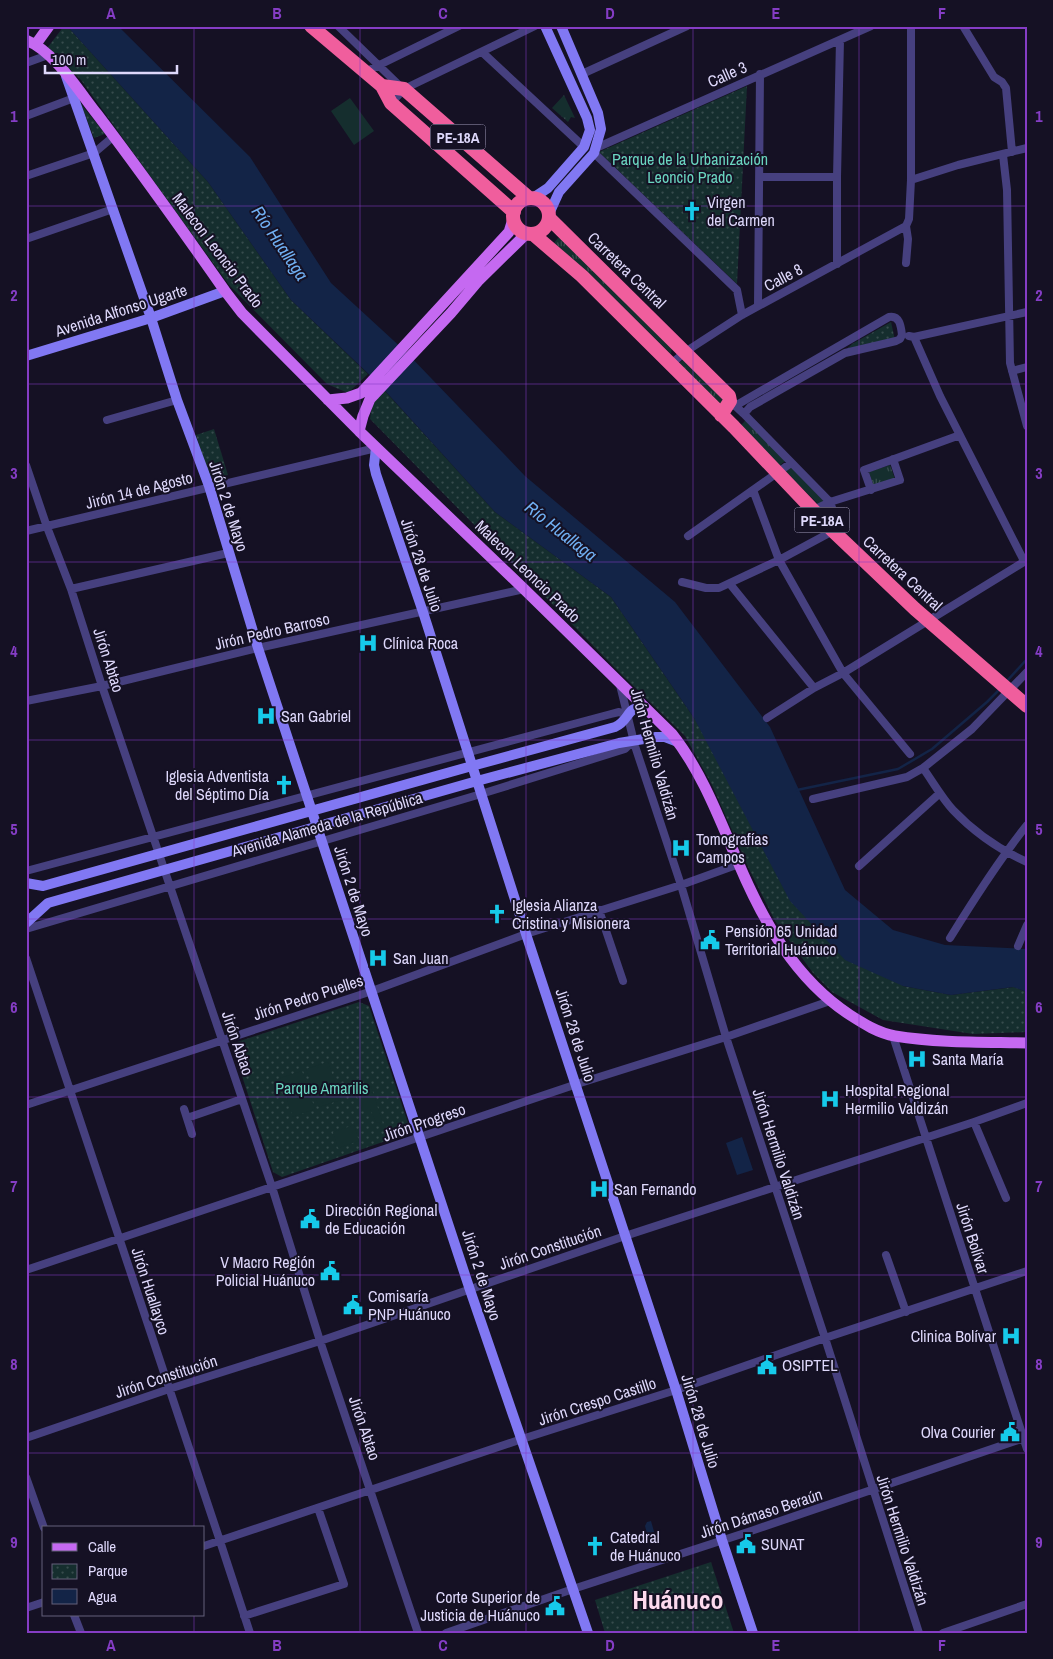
<svg xmlns="http://www.w3.org/2000/svg" width="1053" height="1659" font-family="'Archivo Narrow',sans-serif">
<defs>
<pattern id="grass-tufts" width="24" height="20" patternUnits="userSpaceOnUse" patternTransform="scale(1.25)"><rect width="24" height="20" fill="#152e2e"/><path d="M3 7l-1-3M5 7V3M7 7l1-3M15 17l-1-3M17 17v-4M19 17l1-3" fill="none" stroke="#374c4d"/></pattern>
<pattern id="park-dots" width="8" height="8" patternUnits="userSpaceOnUse" patternTransform="scale(1.25)"><rect width="8" height="8" fill="#152e2e"/><path d="M2 2h.1M6 6h.1" fill="none" stroke="#374c4d" stroke-width="1.8" stroke-linecap="round"/></pattern>
</defs>
<rect width="100%" height="100%" fill="#151124"/>
<path fill="url(#grass-tufts)" d="M564 95 575 118 571 117 568 122 552 108Z
M558 238H560L672 347 671 354 588 272 554 243Z
M683 360 724 398 720 405 679 363Z
M746 420 785 461 779 466 740 426Z
M890 465 895 479 874 487 869 472Z
M791 467 824 501 818 504 784 470Z"/>
<path fill="url(#park-dots)" d="M64 26H67L208 182 291 300 368 374 348 393 327 384 229 285 81 80 48 47Z
M747 86 737 284 599 152Z
M81 104 105 134 94 138Z
M891 322 895 340 847 349 852 344Z
M384 390 495 512 611 597 694 718 903 986 951 995 1014 987 1027 992V1032L973 1034 883 1020 832 992 813 973 775 921 749 869 712 785 685 736 622 675 370 419 372 405Z
M214 429 228 475 215 479 209 475 196 435Z
M639.5 724a5.5 5.5 0 1 1 11 0a5.5 5.5 0 1 1-11 0Z
M359 1002 369 1006 408 1123 400 1136 282 1177 273 1172 234 1051 237 1042Z
M711 1562 734 1633H605L595 1600Z"/>
<path fill="#152e2e" d="M350 98 374 131 354 145 331 111Z
M328 1062 341 1100 319 1107 306 1069Z
M302 1071 315 1109 293 1117 280 1078Z
M371 1086 383 1124 376 1122 370 1109H362L355 1092Z
M354 1125 359 1141 338 1148 333 1132Z"/>
<path fill="#132447" d="M67 26H118L250 157 331 283 406 352 525 476 675 602 770 727 845 890 893 930 945 945 1027 949V992L1013 987 951 995 903 986 845 960 790 901 694 718 611 597 495 512 378 383 291 300 208 182Z
M742 1137 753 1170 737 1175 726 1143Z
M651 1521 655 1535 648 1537 645 1526 647 1522Z"/>
<g fill="none" stroke-linecap="round" stroke-linejoin="round">
<path stroke="#132447" stroke-width="2.5" d="M1006 682 1027 659
M797 790 898 769 932 749 987 702 1001 688"/>
<path stroke="#46407f" stroke-width="8" d="M338 26 402 88
M963 26 994 77 1002 82 1006 88 1012 152
M482 52 584 147
M26 63 48 55
M365 72 459 26
M582 74 687 26
M391 103 404 89 535 26
M26 116 74 98
M596 148 871 26
M594 153 737 290 742 315
M1003 155 1007 190 1010 363 1027 426
M26 176 94 153 114 136
M760 177H837
M911 180 958 165 1027 148
M26 239 113 209
M906 263 908 239 906 226
M837 264V177L840 40
M758 306 760 74
M909 336 914 337 1027 312
M914 337 940 396 1024 561
M670 365 685 352 742 315 906 226 909 219 911 180V26
M1012 371 1027 367
M735 406 889 317C900 315 901 327 902 335
M744 414 750 407 845 353 896 341 900 339 902 335
M107 420 177 400
M26 465 47 527 71 589 102 686 272 1187 320 1341 418 1633
M753 490 779 560 843 673 910 754
M871 490 864 470 960 435
M813 510 830 502 900 480 893 459
M26 531 376 448
M688 536 791 463
M682 582 706 588H719L779 560 833 531 835 516 830 502 744 414 730 401
M730 584 814 688 843 673 1027 560
M71 589 228 553
M620 685 635 746 681 885 726 1037 825 1338 919 1633
M26 701 102 686 258 648 524 589
M767 718 814 688
M923 768C933 782 942 798 953 810 973 831 1000 850 1027 862
M813 799 907 777 923 768 972 729 1027 672
M859 866 940 793
M26 871 611 714 619 712 627 715
M599 910 623 981
M26 929 481 794 625 749 633 741
M950 938C974 899 998 861 1027 825
M1018 946 1027 925
M26 958 220 1541 250 1633
M893 1036 1027 1449
M26 1105 372 991 526 934 681 885 739 864
M184 1109 192 1134
M187 1118 242 1099
M974 1122 1006 1198
M886 1255 906 1312
M26 1270 577 1084 726 1037 830 1001
M26 1438 169 1389 320 1341 625 1236 974 1122 1027 1103
M26 1477 44 1528
M204 1546 522 1439 676 1390 825 1338 1027 1271
M26 1608 44 1602
M74 1615 81 1633
M244 1616 344 1584 318 1508
M446 1633 573 1589 751 1531 1027 1437
M943 1633 1027 1604"/>
<path stroke="#8178f3" stroke-width="10" d="M66 76 151 318 177 400 209 486 258 648 470 1290 588 1633
M533 198 548 188 584 147 590 130 587 118 545 26
M549 214 559 192 594 153 601 129 598 113 561 26
M26 356 151 318 225 291
M376 448 374 465 376 474 423 612 526 934 676 1390 722 1540 753 1633
M26 883 43 886 472 766 615 727C631 720 626 704 646 709
M26 923 48 903 477 781 619 743 656 737H665L678 742"/>
<path stroke="#c569f1" stroke-width="11" d="M26 40C55 52 78 90 97 114 141 172 183 231 225 291L242 313 359 431 524 589 672 734C702 772 719 818 738 862 763 921 795 979 850 1015 864 1024 878 1033 895 1036 938 1043 983 1042 1027 1043
M36 44 49 26
M328 400 347 398 361 393 509 232 513 219
M359 431 363 416 370 399 451 313 479 280 526 234"/>
<path stroke="#f05e9d" stroke-width="14" d="M311 26 382 86 391 103 514 212
M382 86 404 89 529 198
M513 216a18 18 0 1 1 36 0a18 18 0 1 1-36 0Z
M549 218 729 396 730 401 721 415
M533 234 582 276 734 427 833 531 915 609 1027 706"/>
</g>
<path fill="none" stroke="#853dc5" stroke-width="1" stroke-opacity="0.55" d="M194 26V1528M360 26V1633M526 26V1633M693 26V1633M859 26V1633M26 206H1027M26 384H1027M26 562H1027M26 740H1027M26 919H1027M26 1097H1027M26 1275H1027M26 1453H1027M194 1615V1633"/>
<defs>
<symbol id="church-bare" viewBox="-9 -9 18 18"><path d="M-1.2-6h2.4v3.5h3.3v2.4h-3.3V6h-2.4V-.1h-3.3v-2.4h3.3Z" fill="#16caea" stroke="#151124" stroke-width="2.5" paint-order="stroke"/></symbol>
<symbol id="hospital-bare" viewBox="-9 -9 18 18"><path d="M-5-5h3v3.5h4V-5h3V5h-3V1.5h-4V5h-3Z" fill="#16caea" stroke="#151124" stroke-width="2.5" paint-order="stroke"/></symbol>
<symbol id="civic-bare" viewBox="-9 -9 18 18"><path d="M-.6-6.5H3V-4.5H.6V-3L4-1V1h2V6H-6V1h2V-1L-.6-3ZM-1.2 2.5V6h2.4V2.5Z" fill="#16caea" stroke="#151124" stroke-width="2.5" paint-order="stroke"/></symbol>
</defs>
<g fill-rule="evenodd">
<use href="#church-bare" x="678" y="197" width="28" height="28"/>
<use href="#hospital-bare" x="354" y="629" width="28" height="28"/>
<use href="#hospital-bare" x="252" y="702" width="28" height="28"/>
<use href="#church-bare" x="270" y="771" width="28" height="28"/>
<use href="#hospital-bare" x="667" y="834" width="28" height="28"/>
<use href="#church-bare" x="483" y="900" width="28" height="28"/>
<use href="#civic-bare" x="696" y="926" width="28" height="28"/>
<use href="#hospital-bare" x="364" y="944" width="28" height="28"/>
<use href="#hospital-bare" x="903" y="1045" width="28" height="28"/>
<use href="#hospital-bare" x="816" y="1085" width="28" height="28"/>
<use href="#hospital-bare" x="585" y="1175" width="28" height="28"/>
<use href="#civic-bare" x="296" y="1205" width="28" height="28"/>
<use href="#civic-bare" x="316" y="1257" width="28" height="28"/>
<use href="#civic-bare" x="339" y="1291" width="28" height="28"/>
<use href="#hospital-bare" x="997" y="1322" width="28" height="28"/>
<use href="#civic-bare" x="753" y="1351" width="28" height="28"/>
<use href="#civic-bare" x="996" y="1418" width="28" height="28"/>
<use href="#civic-bare" x="732" y="1530" width="28" height="28"/>
<use href="#church-bare" x="581" y="1532" width="28" height="28"/>
<use href="#civic-bare" x="541" y="1592" width="28" height="28"/>
</g>
<g text-anchor="middle" dominant-baseline="central" stroke-width="4" stroke-linejoin="round" paint-order="stroke">
<g fill="#151124" stroke="#a29cba" stroke-width="1">
<rect x="430.5" y="124.5" width="55" height="25" rx="4"/>
<rect x="794.5" y="507.5" width="55" height="25" rx="4"/>
</g>
<g font-size="15" font-weight="bold" fill="#ded8fb">
<text x="458" y="137">PE-18A</text>
<text x="822" y="520">PE-18A</text>
</g>
<g font-size="16" fill="#ded8fb" stroke="#151124">
<text transform="translate(727 74) rotate(-24)">Calle 3</text>
<text transform="translate(218 250) rotate(53)">Malecon Leoncio Prado</text>
<text transform="translate(627 270) rotate(44)">Carretera Central</text>
<text transform="translate(783 277) rotate(-28)">Calle 8</text>
<text transform="translate(121 310) rotate(-18)">Avenida Alfonso Ugarte</text>
<text transform="translate(139 490) rotate(-14)">Jirón 14 de Agosto</text>
<text transform="translate(229 506) rotate(72)">Jirón 2 de Mayo</text>
<text transform="translate(422 565) rotate(71)">Jirón 28 de Julio</text>
<text transform="translate(528 571) rotate(44)">Malecon Leoncio Prado</text>
<text transform="translate(903 573) rotate(43)">Carretera Central</text>
<text transform="translate(272 631) rotate(-13)">Jirón Pedro Barroso</text>
<text transform="translate(109 660) rotate(72)">Jirón Abtao</text>
<text transform="translate(655 754) rotate(74)">Jirón Hermilio Valdizán</text>
<text transform="translate(327 824) rotate(-16)">Avenida Alameda de la República</text>
<text transform="translate(354 891) rotate(72)">Jirón 2 de Mayo</text>
<text transform="translate(308 997) rotate(-18)">Jirón Pedro Puelles</text>
<text transform="translate(576 1035) rotate(72)">Jirón 28 de Julio</text>
<text transform="translate(238 1043) rotate(71)">Jirón Abtao</text>
<text transform="translate(424 1122) rotate(-19)">Jirón Progreso</text>
<text transform="translate(779 1154) rotate(72)">Jirón Hermilio Valdizán</text>
<text transform="translate(973 1238) rotate(72)">Jirón Bolívar</text>
<text transform="translate(550 1247) rotate(-19)">Jirón Constitución</text>
<text transform="translate(482 1275) rotate(72)">Jirón 2 de Mayo</text>
<text transform="translate(151 1291) rotate(72)">Jirón Huallayco</text>
<text transform="translate(166 1376) rotate(-18)">Jirón Constitución</text>
<text transform="translate(597 1401) rotate(-18)">Jirón Crespo Castillo</text>
<text transform="translate(701 1421) rotate(73)">Jirón 28 de Julio</text>
<text transform="translate(365 1428) rotate(71)">Jirón Abtao</text>
<text transform="translate(761 1513) rotate(-18)">Jirón Dámaso Beraún</text>
<text transform="translate(903 1540) rotate(72)">Jirón Hermilio Valdizán</text>
</g>
<g font-size="16" fill="#6ad5c0" stroke="#151124">
<text x="690" y="159">Parque de la Urbanización<tspan x="690" dy="18">Leoncio Prado</tspan></text>
<text x="322" y="1088">Parque Amarilis</text>
</g>
<g font-size="16" fill="#ded8fb" stroke="#151124" text-anchor="start">
<text x="707" y="202">Virgen<tspan x="707" dy="18">del Carmen</tspan></text>
<text x="383" y="643">Clínica Roca</text>
<text x="281" y="716">San Gabriel</text>
<text x="269" y="776" text-anchor="end">Iglesia Adventista<tspan x="269" dy="18">del Séptimo Día</tspan></text>
<text x="696" y="839">Tomografías<tspan x="696" dy="18">Campos</tspan></text>
<text x="512" y="905">Iglesia Alianza<tspan x="512" dy="18">Cristina y Misionera</tspan></text>
<text x="725" y="931">Pensión 65 Unidad<tspan x="725" dy="18">Territorial Huánuco</tspan></text>
<text x="393" y="958">San Juan</text>
<text x="932" y="1059">Santa María</text>
<text x="845" y="1090">Hospital Regional<tspan x="845" dy="18">Hermilio Valdizán</tspan></text>
<text x="614" y="1189">San Fernando</text>
<text x="325" y="1210">Dirección Regional<tspan x="325" dy="18">de Educación</tspan></text>
<text x="315" y="1262" text-anchor="end">V Macro Región<tspan x="315" dy="18">Policial Huánuco</tspan></text>
<text x="368" y="1296">Comisaría<tspan x="368" dy="18">PNP Huánuco</tspan></text>
<text x="996" y="1336" text-anchor="end">Clinica Bolívar</text>
<text x="782" y="1365">OSIPTEL</text>
<text x="995" y="1432" text-anchor="end">Olva Courier</text>
<text x="610" y="1537">Catedral<tspan x="610" dy="18">de Huánuco</tspan></text>
<text x="761" y="1544">SUNAT</text>
<text x="540" y="1597" text-anchor="end">Corte Superior de<tspan x="540" dy="18">Justicia de Huánuco</tspan></text>
</g>
<g font-size="18" font-style="italic" fill="#70aff2" stroke="#151124">
<text transform="translate(280 243) rotate(56)">Río Huallaga</text>
<text transform="translate(561 531) rotate(38)">Río Huallaga</text>
</g>
<g font-size="26" font-weight="bold" fill="#fcdaee" stroke="#151124">
<text x="678" y="1599">Huánuco</text>
</g>
</g>
<rect width="1053" height="1659" fill="none" stroke="#151124" stroke-width="55"/>
<rect x="42" y="1526" width="162" height="90" fill="#151124" stroke="#65617a"/>
<rect x="52" y="1543" width="25" height="8" fill="#c569f1" stroke="#65617a"/>
<text x="88" y="1552" font-size="15" fill="#ded8fb">Calle</text>
<rect x="52" y="1564" width="25" height="15" fill="url(#park-dots)" stroke="#65617a"/>
<text x="88" y="1576" font-size="15" fill="#ded8fb">Parque</text>
<rect x="52" y="1589" width="25" height="15" fill="#132447" stroke="#65617a"/>
<text x="88" y="1602" font-size="15" fill="#ded8fb">Agua</text>
<path d="M45 65v8h132v-8" fill="none" stroke="#ded8fb" stroke-width="2.5"/>
<text x="52" y="65" font-size="15" fill="#ded8fb" stroke="#151124" stroke-width="4" paint-order="stroke">100 m</text>
<rect x="28" y="28" width="998" height="1604" fill="none" stroke="#853dc5" stroke-width="2"/>
<g font-size="16" text-anchor="middle" font-weight="bold" fill="#853dc5">
<text x="111" y="19">A</text>
<text x="277" y="19">B</text>
<text x="443" y="19">C</text>
<text x="610" y="19">D</text>
<text x="776" y="19">E</text>
<text x="942" y="19">F</text>
<text x="14" y="122">1</text>
<text x="1039" y="122">1</text>
<text x="14" y="301">2</text>
<text x="1039" y="301">2</text>
<text x="14" y="479">3</text>
<text x="1039" y="479">3</text>
<text x="14" y="657">4</text>
<text x="1039" y="657">4</text>
<text x="14" y="835">5</text>
<text x="1039" y="835">5</text>
<text x="14" y="1013">6</text>
<text x="1039" y="1013">6</text>
<text x="14" y="1192">7</text>
<text x="1039" y="1192">7</text>
<text x="14" y="1370">8</text>
<text x="1039" y="1370">8</text>
<text x="14" y="1548">9</text>
<text x="1039" y="1548">9</text>
<text x="111" y="1651">A</text>
<text x="277" y="1651">B</text>
<text x="443" y="1651">C</text>
<text x="610" y="1651">D</text>
<text x="776" y="1651">E</text>
<text x="942" y="1651">F</text>
</g>
</svg>
